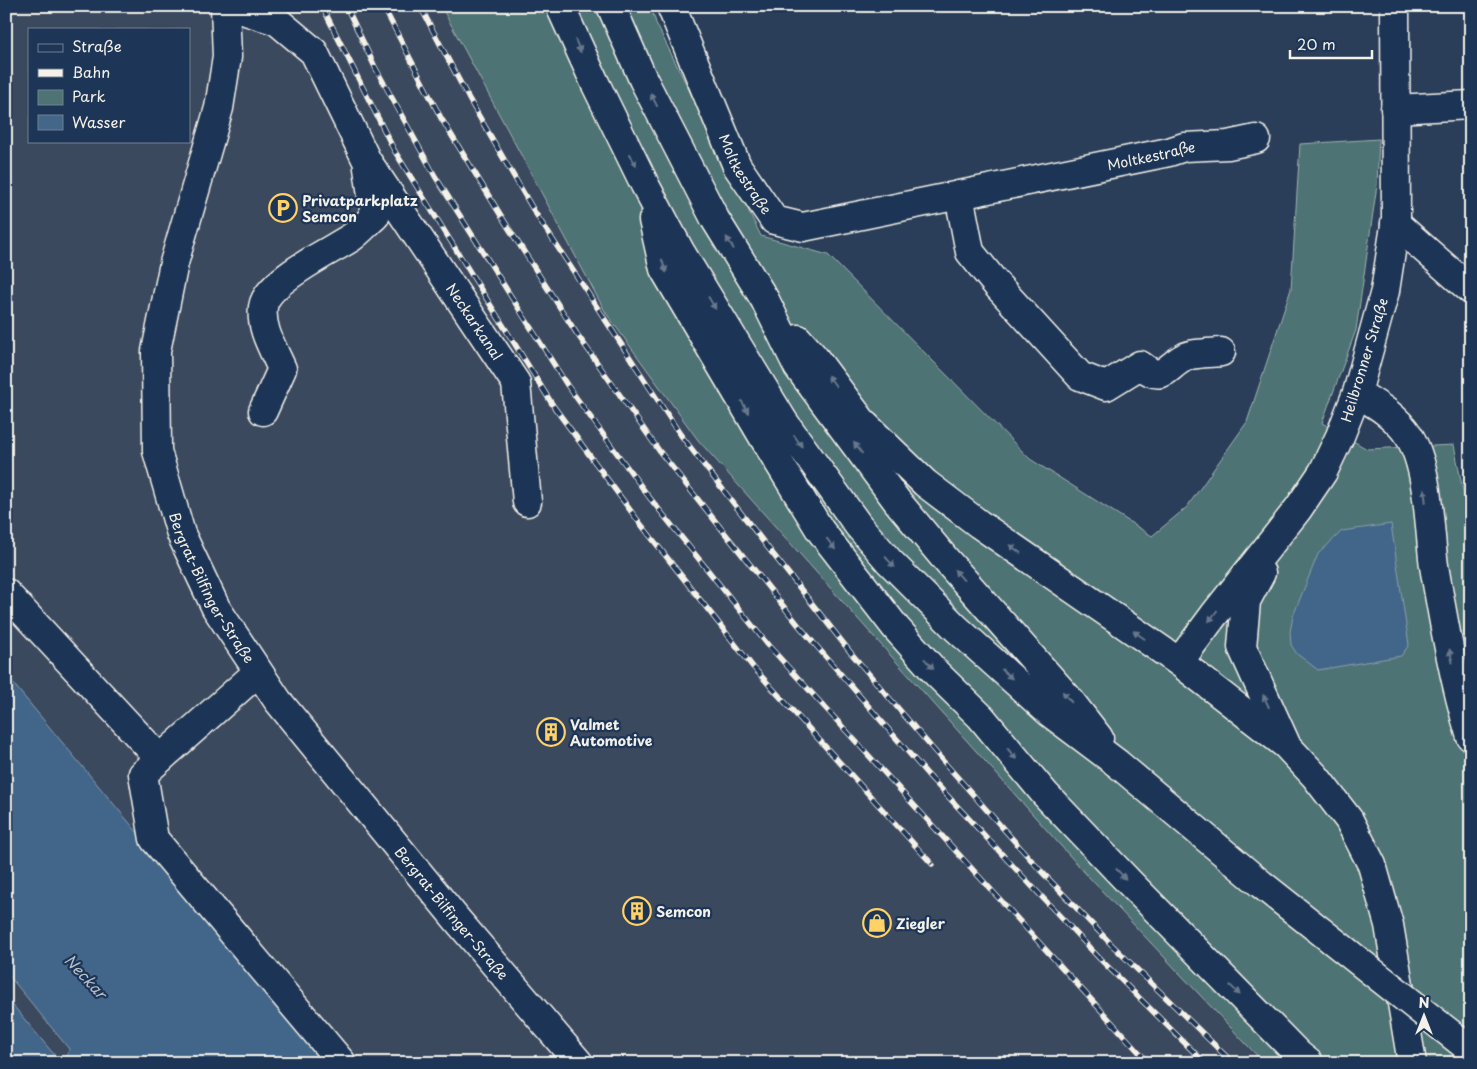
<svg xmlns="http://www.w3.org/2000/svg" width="1477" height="1069" font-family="'Playpen Sans',sans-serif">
<rect width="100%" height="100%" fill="#2a3e5a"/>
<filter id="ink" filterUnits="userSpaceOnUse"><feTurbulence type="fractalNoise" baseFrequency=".02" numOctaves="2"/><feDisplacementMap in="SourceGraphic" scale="10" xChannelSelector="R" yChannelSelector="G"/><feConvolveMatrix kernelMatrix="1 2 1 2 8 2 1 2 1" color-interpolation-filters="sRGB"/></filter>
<g filter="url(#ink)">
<path fill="#3a485e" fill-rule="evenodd" d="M6 6H441L606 313 698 440 1086 874 1264 1063H330L6 675ZM29 29H189V141H29Z
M6 972 67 1045 69 1053 66 1057 62 1059 57 1058 6 997Z"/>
<path fill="#4e7374" stroke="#a1b2ae" d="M441 6H651L656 23 761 236 828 255 1030 459 1152 536 1187 507 1247 422 1291 289 1300 144 1379 139 1377 185 1356 330 1322 423 1367 449 1454 445 1471 531V1063H1264L1086 874 698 440 606 313Z"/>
<path fill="#436689" stroke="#8a9eaf" d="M1391 524 1409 645 1401 656 1318 670 1297 654 1291 645 1290 632 1293 616 1318 554 1342 531Z
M6 675 330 1063H6V997L57 1058C64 1059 68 1057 69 1049L6 972Z"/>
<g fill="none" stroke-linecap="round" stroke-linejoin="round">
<defs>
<g id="minor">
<path id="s1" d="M225 6 227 57 219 108 174 263 156 351 157 451 181 534 216 608 278 701 458 921 579 1063"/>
<path id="s2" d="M230 6 277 21 314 52 367 161 516 383 527 502"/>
<path id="s3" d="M671 6 737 166 774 220 803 227 1169 152 1184 147 1228 145 1256 139"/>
<path d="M1395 109 1471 105"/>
<path d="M959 195 970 252 996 284 1080 376 1106 386 1140 365C1164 384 1165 367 1185 357 1192 353 1212 353 1221 352"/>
<path d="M1395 223 1471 290"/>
<path d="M263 411 282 369C274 350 260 329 263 307 266 281 331 251 352 237 360 231 367 223 375 216L368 168"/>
<path d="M6 593 160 759"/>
<path d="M258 672 143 774 154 839 342 1063"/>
</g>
<path id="major" d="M1395 6 1396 219 1385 291 1357 393 1340 436 1323 472 1298 509 1214 615 1179 662 1286 745 1315 776 1349 820 1372 865 1389 925 1412 1063
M1261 573 1246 601 1242 647 1285 742"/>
<path id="highway" d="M560 6 596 85 645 185 680 251 784 422 858 525 889 561 956 628 1049 712 1118 764 1261 884
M611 6 643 79 715 219 765 300 798 367 897 501 946 560 1068 698 1099 738
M653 220 664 269 762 435 820 530 896 628 937 674 981 717 1045 794 1129 882 1299 1055 1309 1063
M798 339 814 357 864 424 925 483 979 524 1179 662
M1357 393C1377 405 1396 416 1409 436 1429 467 1429 529 1434 566 1444 624 1454 682 1471 737"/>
</defs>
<use href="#minor" stroke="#f4f1e8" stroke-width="31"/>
<use href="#major" stroke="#f4f1e8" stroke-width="31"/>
<use href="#highway" stroke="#f4f1e8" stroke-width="31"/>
<use href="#minor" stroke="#1d3557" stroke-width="28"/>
<use href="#major" stroke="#1d3557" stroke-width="28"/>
<use href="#highway" stroke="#1d3557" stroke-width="28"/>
<defs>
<path id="rail" d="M322 6 394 150 554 407 636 518 753 667 932 864
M346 6 375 67 435 176 567 385 649 497 768 645 1149 1063
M383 6 441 118 508 227 577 334 660 452 800 627 928 775 1100 959 1205 1063
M420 6 469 99 534 211 680 434 765 544 851 653 943 761 1041 871 1111 944 1233 1063"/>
</defs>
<use href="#rail" stroke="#f4f1e8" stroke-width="5.5"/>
<use href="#rail" stroke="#1d3557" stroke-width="4" stroke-dasharray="11" stroke-linecap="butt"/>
<defs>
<path id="highway-bridge" d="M1261 884 1471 1050"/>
</defs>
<use href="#highway-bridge" stroke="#f4f1e8" stroke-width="31" stroke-linecap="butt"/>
<use href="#highway-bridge" stroke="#1d3557" stroke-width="28"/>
</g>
<defs><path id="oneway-solid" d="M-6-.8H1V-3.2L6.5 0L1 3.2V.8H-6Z" transform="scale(1.25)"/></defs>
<g fill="#68778a">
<use href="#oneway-solid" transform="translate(578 46) rotate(66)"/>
<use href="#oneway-solid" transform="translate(654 100) rotate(-117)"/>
<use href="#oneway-solid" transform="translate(633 160) rotate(64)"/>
<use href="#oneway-solid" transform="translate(730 243) rotate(-122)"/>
<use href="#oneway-solid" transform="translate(664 266) rotate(71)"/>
<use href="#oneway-solid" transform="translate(712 303) rotate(59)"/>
<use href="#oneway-solid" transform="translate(832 381) rotate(-127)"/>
<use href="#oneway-solid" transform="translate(745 407) rotate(60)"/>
<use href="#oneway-solid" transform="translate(798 441) rotate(55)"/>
<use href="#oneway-solid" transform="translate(858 448) rotate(-127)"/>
<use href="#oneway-solid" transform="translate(1425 496) rotate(-97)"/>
<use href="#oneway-solid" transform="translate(831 544) rotate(52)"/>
<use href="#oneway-solid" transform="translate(1015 549) rotate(-145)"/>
<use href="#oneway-solid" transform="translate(890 562) rotate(47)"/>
<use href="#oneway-solid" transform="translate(959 575) rotate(-131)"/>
<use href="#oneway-solid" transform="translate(1213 616) rotate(127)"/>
<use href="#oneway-solid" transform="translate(1139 635) rotate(-145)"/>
<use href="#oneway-solid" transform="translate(1451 656) rotate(-103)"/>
<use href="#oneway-solid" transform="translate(929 664) rotate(48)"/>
<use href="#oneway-solid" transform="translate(1007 674) rotate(42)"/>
<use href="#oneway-solid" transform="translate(1067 697) rotate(-130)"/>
<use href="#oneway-solid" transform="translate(1266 701) rotate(-115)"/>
<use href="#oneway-solid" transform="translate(1012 754) rotate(50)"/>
<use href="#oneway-solid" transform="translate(1121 874) rotate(47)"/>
<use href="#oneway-solid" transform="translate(1235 990) rotate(45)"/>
</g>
</g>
<defs>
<symbol id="parking-ring" viewBox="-11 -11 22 22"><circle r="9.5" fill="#1d3557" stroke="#ffd166" stroke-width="1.5"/><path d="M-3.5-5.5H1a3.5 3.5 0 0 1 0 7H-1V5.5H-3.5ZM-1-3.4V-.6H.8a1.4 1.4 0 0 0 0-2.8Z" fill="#ffd166"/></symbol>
<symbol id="building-ring" viewBox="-11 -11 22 22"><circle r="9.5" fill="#1d3557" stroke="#ffd166" stroke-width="1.5"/><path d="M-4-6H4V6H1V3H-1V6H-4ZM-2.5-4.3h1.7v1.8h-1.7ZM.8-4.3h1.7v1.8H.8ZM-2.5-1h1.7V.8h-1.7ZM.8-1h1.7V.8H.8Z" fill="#ffd166"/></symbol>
<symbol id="shop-ring" viewBox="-11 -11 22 22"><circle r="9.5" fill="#1d3557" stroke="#ffd166" stroke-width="1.5"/><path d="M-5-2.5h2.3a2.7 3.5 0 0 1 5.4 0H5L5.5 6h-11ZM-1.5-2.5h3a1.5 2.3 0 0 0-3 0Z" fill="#ffd166"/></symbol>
</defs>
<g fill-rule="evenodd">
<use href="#parking-ring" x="267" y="192" width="32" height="32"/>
<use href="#building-ring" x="535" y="716" width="32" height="32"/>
<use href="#building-ring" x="621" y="895" width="32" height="32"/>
<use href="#shop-ring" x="861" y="907" width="32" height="32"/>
</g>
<g text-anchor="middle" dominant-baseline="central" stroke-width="4.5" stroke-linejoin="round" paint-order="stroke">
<g font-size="14" fill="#f4f1e8" stroke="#1d3557">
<text stroke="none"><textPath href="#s3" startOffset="624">Moltkestraße</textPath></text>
<text stroke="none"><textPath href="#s3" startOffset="184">Moltkestraße</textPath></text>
<text stroke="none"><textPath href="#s2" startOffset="412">Neckarkanal</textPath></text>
<text transform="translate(1364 360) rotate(-73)">Heilbronner Straße</text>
<text stroke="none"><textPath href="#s1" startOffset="602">Bergrat-Bilfinger-Straße</textPath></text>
<text stroke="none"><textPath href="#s1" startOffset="1008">Bergrat-Bilfinger-Straße</textPath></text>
</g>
<g font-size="14" font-weight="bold" fill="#f4f1e8" stroke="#1d3557" text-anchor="start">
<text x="302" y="200">Privatparkplatz<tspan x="302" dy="16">Semcon</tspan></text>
<text x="570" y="724">Valmet<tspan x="570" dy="16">Automotive</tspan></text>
<text x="656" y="911">Semcon</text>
<text x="896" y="923">Ziegler</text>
</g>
<g font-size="15" font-style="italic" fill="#b6c0c7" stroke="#1d3557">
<text transform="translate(86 976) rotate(47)">Neckar</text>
</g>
</g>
<rect width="1477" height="1069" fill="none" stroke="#1d3557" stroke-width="25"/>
<rect x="12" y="12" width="1452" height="1044" fill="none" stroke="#f4f1e8" stroke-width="2" filter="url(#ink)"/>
<rect x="28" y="28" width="162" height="115" fill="#1d3557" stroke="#738091"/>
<rect x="38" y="44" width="25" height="8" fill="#1d3557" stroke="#738091"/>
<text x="72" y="52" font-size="15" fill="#f4f1e8">Straße</text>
<rect x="38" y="69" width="25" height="8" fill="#f4f1e8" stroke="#738091"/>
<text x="72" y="78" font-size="15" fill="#f4f1e8">Bahn</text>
<rect x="38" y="90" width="25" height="15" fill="#4e7374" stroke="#738091"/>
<text x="72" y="102" font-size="15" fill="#f4f1e8">Park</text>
<rect x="38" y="115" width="25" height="15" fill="#436689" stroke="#738091"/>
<text x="72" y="128" font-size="15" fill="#f4f1e8">Wasser</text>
<g transform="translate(1424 1016)" stroke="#1d3557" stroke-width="4" paint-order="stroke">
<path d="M0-4L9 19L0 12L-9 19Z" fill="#f4f1e8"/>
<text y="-8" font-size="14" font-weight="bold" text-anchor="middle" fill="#f4f1e8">N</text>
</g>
<path d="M1290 50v8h82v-8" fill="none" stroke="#f4f1e8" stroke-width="2.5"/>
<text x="1297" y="50" font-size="15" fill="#f4f1e8" stroke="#1d3557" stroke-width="4" paint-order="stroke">20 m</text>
</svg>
